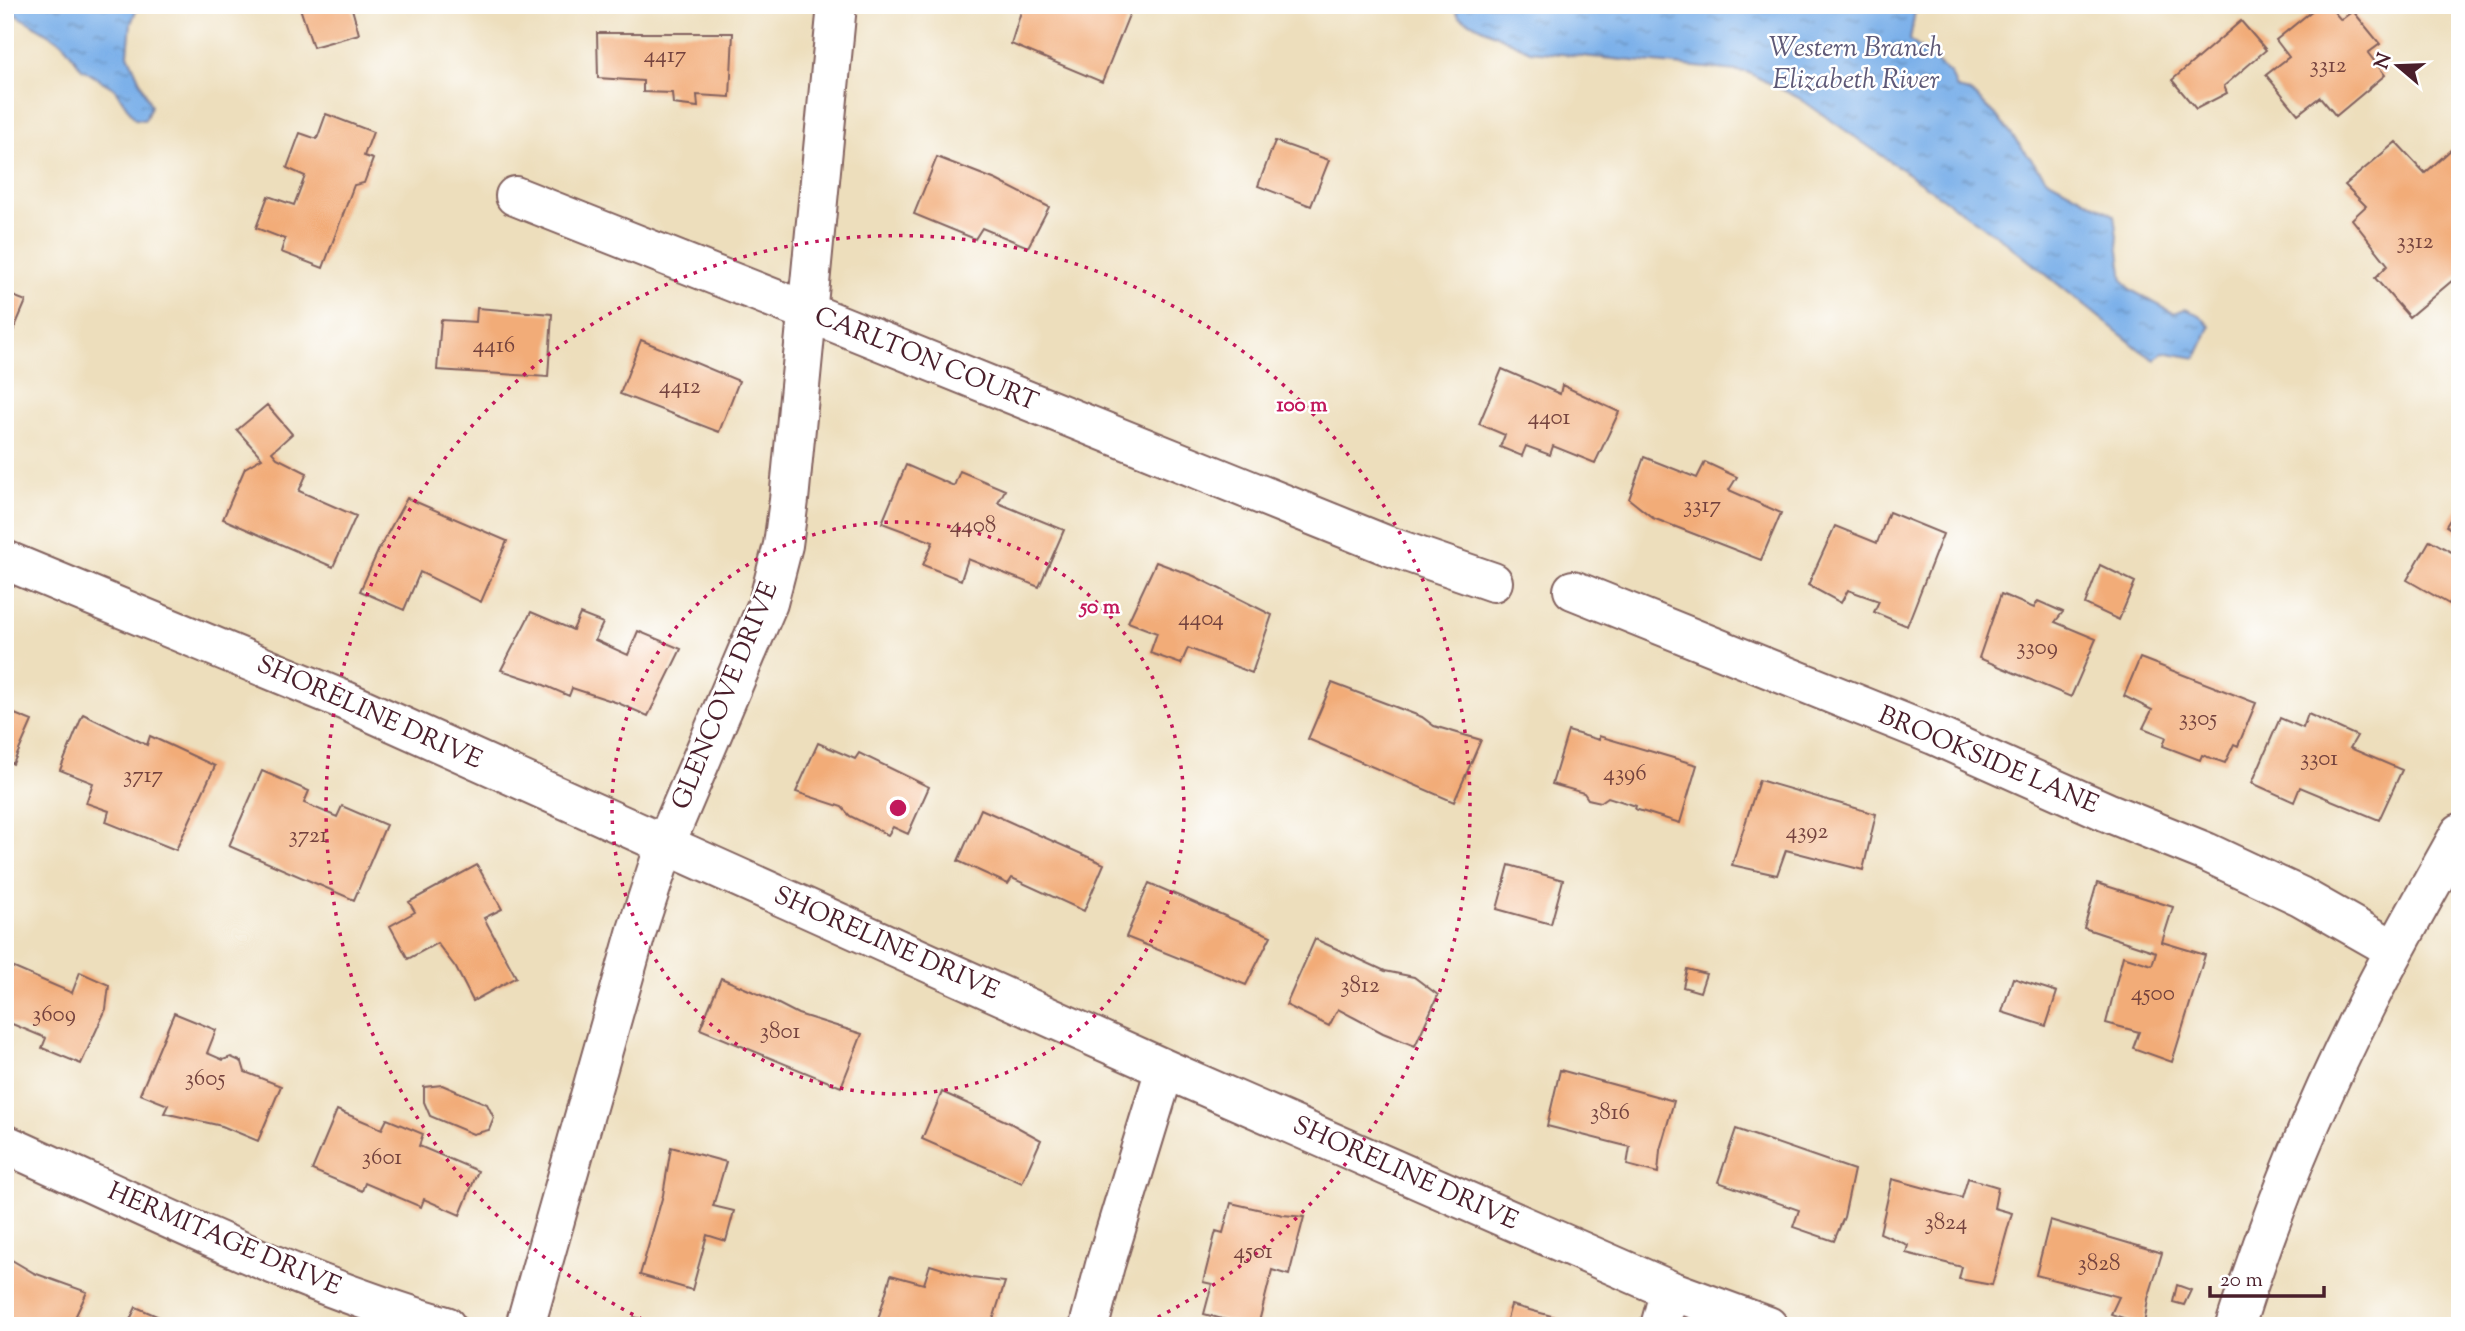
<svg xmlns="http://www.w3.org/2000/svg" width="2465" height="1331" font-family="'Sorts Mill Goudy',serif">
<defs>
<pattern id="water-ripples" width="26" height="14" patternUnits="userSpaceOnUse" patternTransform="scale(1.75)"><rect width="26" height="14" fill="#7bb0e9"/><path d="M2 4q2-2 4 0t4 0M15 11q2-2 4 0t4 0" fill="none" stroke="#678fbd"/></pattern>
</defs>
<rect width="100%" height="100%" fill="#fff"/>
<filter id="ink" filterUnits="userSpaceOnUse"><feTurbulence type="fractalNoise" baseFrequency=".0143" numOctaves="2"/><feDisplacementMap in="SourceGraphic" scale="14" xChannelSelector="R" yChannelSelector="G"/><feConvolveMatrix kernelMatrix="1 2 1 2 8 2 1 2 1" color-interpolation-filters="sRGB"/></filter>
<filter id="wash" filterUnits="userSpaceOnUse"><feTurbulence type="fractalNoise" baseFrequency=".00686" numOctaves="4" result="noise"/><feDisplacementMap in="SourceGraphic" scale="28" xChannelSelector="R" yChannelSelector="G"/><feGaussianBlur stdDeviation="1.57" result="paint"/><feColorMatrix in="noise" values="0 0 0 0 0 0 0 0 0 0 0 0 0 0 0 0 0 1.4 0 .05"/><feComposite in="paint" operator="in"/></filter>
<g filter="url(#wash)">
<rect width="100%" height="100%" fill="#eddebc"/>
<path fill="url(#water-ripples)" stroke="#62688a" stroke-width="2" d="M5 5H138L131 24 128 54 151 106 145 120 135 119 115 89 82 69 63 43 5 8Z
M1453 5H1916L1910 40 1951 74 1957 89 1970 92 1995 114 2047 179 2114 215 2123 280 2131 290 2173 313 2185 309 2200 315 2210 327 2196 358 2163 352 2155 360 2140 350 2003 240 1799 98 1747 72 1530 51 1459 17Z"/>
<g id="blocks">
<path fill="#f2ac78" d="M299 5H351L359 34 313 47Z
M1023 5H1133L1102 82 1011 44Z
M2319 5H2328L2341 20 2353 11 2380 44 2368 53 2385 75 2336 116 2320 97 2298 114 2266 75 2289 57 2276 40Z
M2241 21 2266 50 2224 86 2227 93 2196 109 2172 80Z
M597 33H733L730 97 697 95 698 107 673 104 672 93 643 92V81L598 78Z
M326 114 373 132 364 156 373 159 364 183 354 185 323 268 281 252 285 239 256 228 268 196 294 205 305 176 287 168 300 133 317 139Z
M1275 141 1329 160 1311 206 1258 186Z
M2396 142 2425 173 2453 148 2460 155V274L2409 317 2375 278 2388 265 2352 219 2366 206 2345 185Z
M937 157 996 180 1049 207 1028 247 982 228 975 239 914 214Z
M5 293 26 301 5 350Z
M477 308 552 314 548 377 437 370 441 320 476 322Z
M641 340 739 381 719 432 620 394Z
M1502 369 1560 394 1562 385 1619 412 1595 463 1553 446 1550 455 1526 446 1522 456 1500 447 1505 435 1479 424Z
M267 405 292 434 272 452 277 458 307 473 299 491 356 516 333 567 223 519 245 468 262 458 237 430Z
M1644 457 1697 478 1705 462 1737 477 1729 490 1781 513 1761 560 1653 518 1629 499Z
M906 465 954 486 960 471 1005 490 998 503 1064 530 1039 587 968 559 961 580 923 565 933 542 882 523Z
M407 498 507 541 481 602 420 572 404 610 360 591 379 549Z
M2460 504V535L2446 526Z
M1889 512 1943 534 1907 626 1874 612 1879 601 1848 590 1841 603 1808 585 1835 526 1877 543Z
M2430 540 2460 557V586L2449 604 2407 580Z
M1156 562 1194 576 1272 615 1252 673 1188 648 1181 664 1150 653 1157 633 1128 622Z
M2100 565 2135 582 2119 620 2085 604Z
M2001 594 2034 608 2038 601 2063 612 2055 622 2096 639 2071 697 1979 658Z
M531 612 573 630 580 614 603 623 595 640 628 655 638 631 681 649 648 716 618 703 572 688 569 696 537 682 501 670Z
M2140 658 2256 703 2238 746 2234 744 2225 763 2202 755 2200 760 2163 746 2166 737 2143 728 2152 710 2124 696Z
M1332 683 1422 717 1434 726 1481 740 1454 802 1308 739Z
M5 710 32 721 13 764 5 760Z
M83 714 147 745 150 736 215 766 176 850 106 822 109 811 86 803 93 783 60 770Z
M2308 714 2357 736 2350 748 2402 770 2379 820 2300 787 2294 802 2252 783 2280 718 2303 728Z
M1568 731 1599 740V736L1697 765 1680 823 1635 809 1636 806 1608 797 1601 802 1588 799 1584 793 1552 784Z
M818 743 855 759 859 753 929 787 908 834 893 827 888 835 850 816 842 807 796 792Z
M262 771 309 791 304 803 337 817 342 806 386 825 354 900 229 846Z
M1759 780 1876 814 1863 870 1786 850 1777 875 1732 865Z
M981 809 1104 864 1084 911 1012 878 1008 884 958 861Z
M477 865 502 909 484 918 516 977 473 1001 456 968 437 943 408 959 390 926 415 912 409 902Z
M1509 865 1563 880 1551 924 1497 909Z
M1149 883 1271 936 1246 985 1126 937Z
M2097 883 2173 907 2162 942 2205 955 2172 1062 2133 1048 2139 1032 2106 1023 2123 956 2152 965 2156 952 2084 928Z
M1315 939 1385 971 1414 977 1438 995 1415 1046 1383 1033 1338 1009 1329 1026 1286 1005Z
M5 964 72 993 80 972 109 985 106 1009 81 1064 42 1048 46 1038 5 1021Z
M1687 969 1706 974 1700 992 1683 987Z
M721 978 763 996 798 1014 862 1034 841 1087 700 1029Z
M2013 978 2057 992 2046 1026 2002 1012Z
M174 1013 216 1030 207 1053 223 1060 231 1057 242 1062 245 1072 281 1086 258 1141 222 1126 164 1113 168 1105 140 1094Z
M1560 1070 1674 1101 1660 1150 1658 1173 1627 1165 1630 1147 1547 1126Z
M442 1085 487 1104 494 1118 489 1130 473 1134 430 1116 424 1102V1087Z
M942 1092 1010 1123 1041 1140 1022 1183 922 1139Z
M337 1110 382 1129 387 1119 423 1134 419 1146 478 1171 460 1215 424 1199 421 1207 365 1183 362 1191 312 1170Z
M1736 1129 1854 1170 1844 1217 1834 1241 1793 1227 1799 1210 1718 1182Z
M671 1147 726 1162 713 1206 734 1211 726 1241 707 1235 692 1290 640 1275 663 1195Z
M1968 1178 1998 1187 1994 1208 2012 1213 1992 1285 1959 1279 1962 1267 1906 1253 1908 1245 1880 1233 1892 1179 1962 1198Z
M1231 1203 1283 1215 1304 1217 1289 1275 1272 1270 1258 1326H1248L1204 1314 1212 1284 1203 1282 1216 1231 1223 1233Z
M2050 1220 2162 1253 2148 1299 2144 1325 2111 1314 2119 1297 2036 1275Z
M5 1256 34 1273 87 1292 71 1326H24L5 1317Z
M930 1265 972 1278 1005 1282 991 1326H887L877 1323 891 1275 924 1284Z
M2177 1285 2191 1290 2184 1305 2173 1302Z
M1511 1305 1559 1318 1557 1326H1505Z
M136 1307 180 1326H127Z
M634 1317 664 1325V1326H631Z"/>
</g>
</g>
<g filter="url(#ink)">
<use href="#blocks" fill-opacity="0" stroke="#83625e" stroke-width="2"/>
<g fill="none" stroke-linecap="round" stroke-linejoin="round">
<defs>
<path id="street" d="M515 196 808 312 1386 545 1493 582
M5 560 346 701 1165 1069 1670 1290 1768 1326
M1573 590 1934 735 2107 812 2206 852 2300 896 2395 950
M5 1144C150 1209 293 1282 446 1326
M525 1326 637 930 665 845 768 603 783 545 789 500 837 5
M1089 1326 1105 1265 1165 1069
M1660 1326 1670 1290
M2235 1326C2270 1215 2315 1105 2368 1001 2397 944 2429 889 2460 833"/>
</defs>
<use href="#street" stroke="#83625e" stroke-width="42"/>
<use href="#street" stroke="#fff" stroke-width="38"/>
</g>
</g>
<g fill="none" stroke="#c2185b" stroke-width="3.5" stroke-dasharray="3.5 7">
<circle cx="898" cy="808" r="286"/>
<path d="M652 1324A572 572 0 1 1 1144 1324"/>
</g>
<g text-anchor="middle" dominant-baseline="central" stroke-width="5" stroke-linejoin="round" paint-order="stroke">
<g font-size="23" fill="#74423e">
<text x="665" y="56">4417</text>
<text x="2328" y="66">3312</text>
<text x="2415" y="242">3312</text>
<text x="494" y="346">4416</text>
<text x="680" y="387">4412</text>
<text x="1549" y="418">4401</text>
<text x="1702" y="506">3317</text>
<text x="973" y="526">4408</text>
<text x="1201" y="619">4404</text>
<text x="2037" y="648">3309</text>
<text x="2198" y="719">3305</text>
<text x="2319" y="759">3301</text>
<text x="1625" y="774">4396</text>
<text x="143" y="776">3717</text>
<text x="1807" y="832">4392</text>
<text x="308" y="836">3721</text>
<text x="1360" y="986">3812</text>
<text x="2153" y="994">4500</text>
<text x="54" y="1015">3609</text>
<text x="780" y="1032">3801</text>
<text x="205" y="1079">3605</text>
<text x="1610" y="1113">3816</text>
<text x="382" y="1158">3601</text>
<text x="1946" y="1223">3824</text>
<text x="1253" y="1252">4501</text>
<text x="2099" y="1264">3828</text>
</g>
<g font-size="26" fill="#4a1f2b" stroke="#fff">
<text transform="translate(926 360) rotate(22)">CARLTON COURT</text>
<text transform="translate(726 696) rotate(-68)">GLENCOVE DRIVE</text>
<text transform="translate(369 713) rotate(24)">SHORELINE DRIVE</text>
<text transform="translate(1988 761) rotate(23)">BROOKSIDE LANE</text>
<text transform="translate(886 944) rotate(24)">SHORELINE DRIVE</text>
<text transform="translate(1405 1174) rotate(24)">SHORELINE DRIVE</text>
<text transform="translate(224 1240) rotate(23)">HERMITAGE DRIVE</text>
</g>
<g font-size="28" font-style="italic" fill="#5e5977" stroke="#fff">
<text x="1856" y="49">Western Branch<tspan x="1856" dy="32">Elizabeth River</tspan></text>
</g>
</g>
<circle cx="898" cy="808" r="10" fill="#c2185b" stroke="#fff" stroke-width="3.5"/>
<g font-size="21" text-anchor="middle" font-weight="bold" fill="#c2185b" stroke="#fff" stroke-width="5" stroke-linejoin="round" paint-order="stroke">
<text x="1302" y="411">100 m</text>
<text x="1100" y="613">50 m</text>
</g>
<rect width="2465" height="1331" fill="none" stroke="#fff" stroke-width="28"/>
<g transform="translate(2398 66) rotate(289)" stroke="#ffffff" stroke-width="5" paint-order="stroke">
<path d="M0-5L12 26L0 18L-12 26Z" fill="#4a1f2b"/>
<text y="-10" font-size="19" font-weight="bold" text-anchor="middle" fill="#4a1f2b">N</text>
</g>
<path d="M2210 1286v10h114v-10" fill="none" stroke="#4a1f2b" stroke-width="3.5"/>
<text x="2220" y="1286" font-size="21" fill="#4a1f2b" stroke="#ffffff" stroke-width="5" paint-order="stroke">20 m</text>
</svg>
